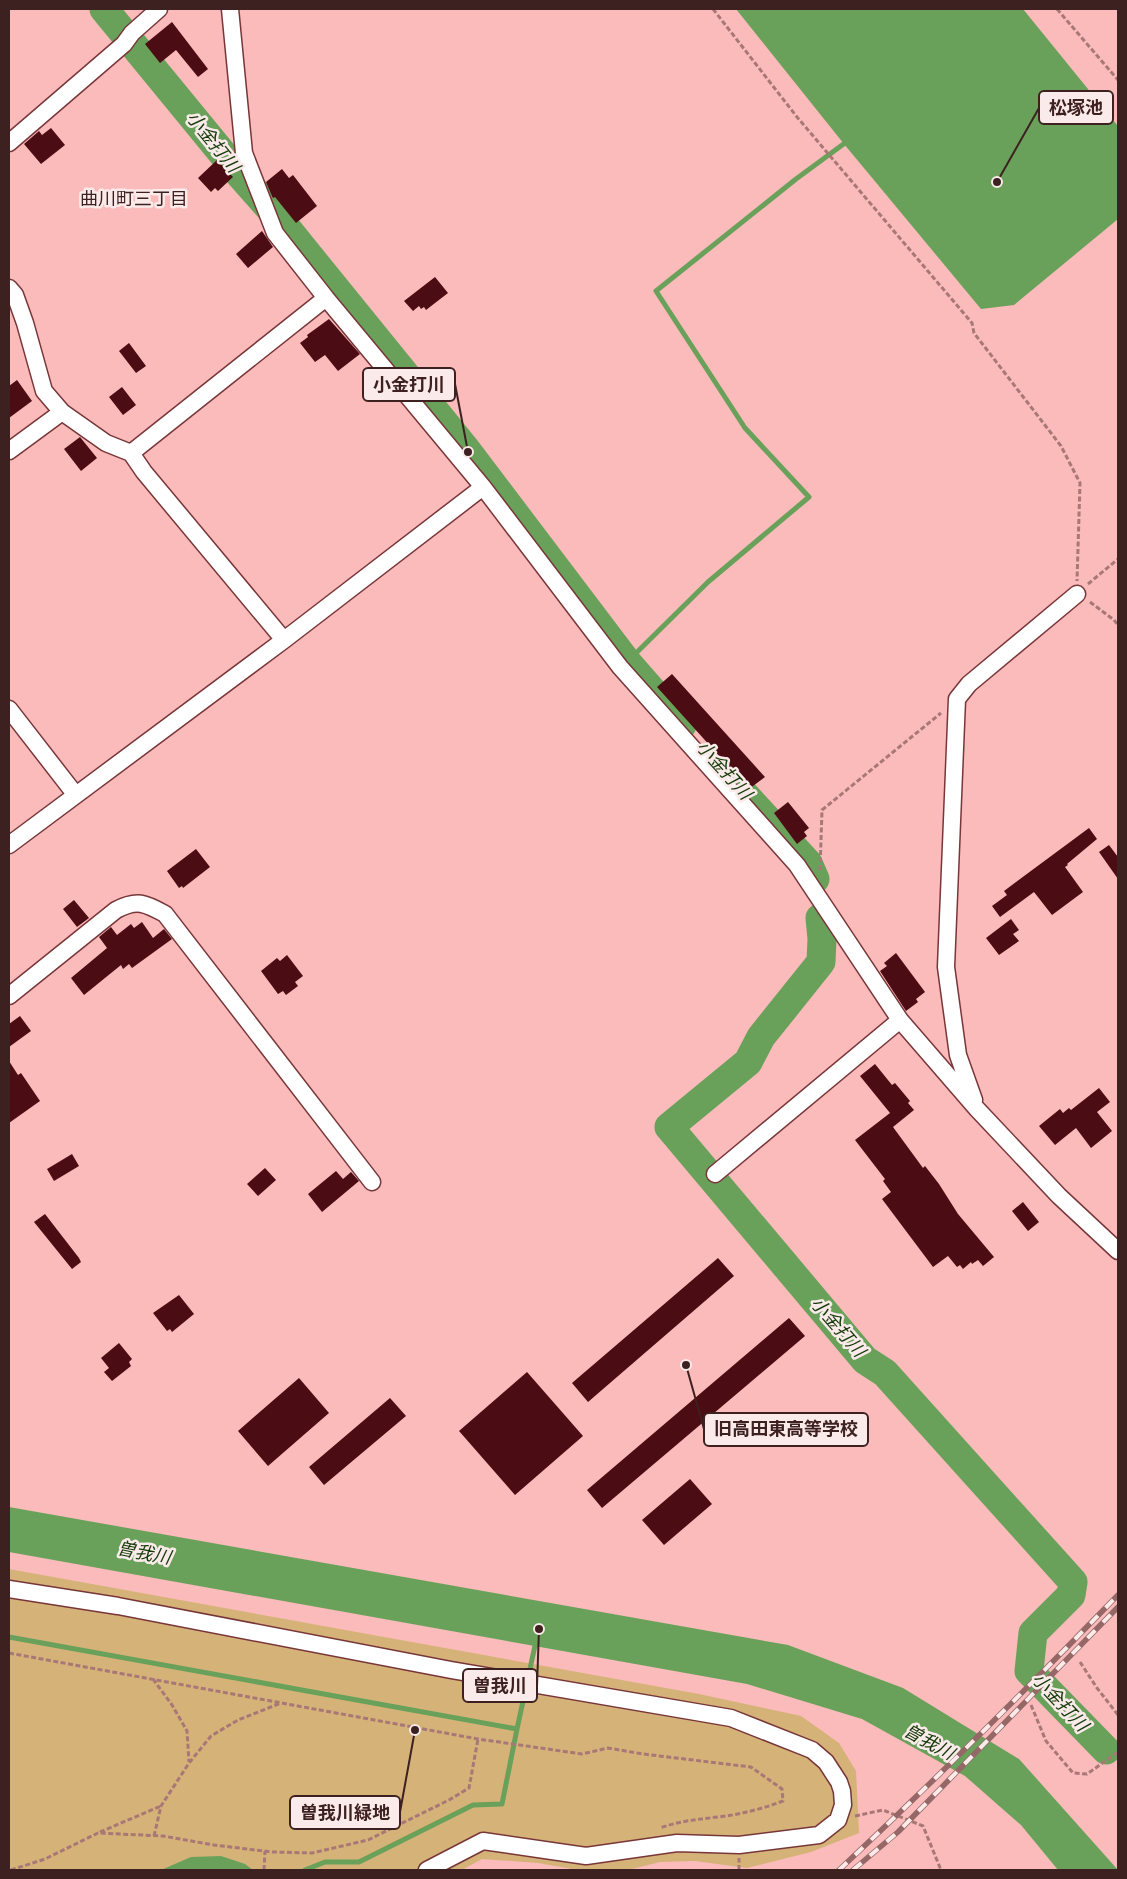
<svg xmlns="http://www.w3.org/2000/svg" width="1127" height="1879" font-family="Arial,'Noto Sans JP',sans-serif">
<rect width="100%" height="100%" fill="#fabbba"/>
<path fill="#d5b278" d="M9 1569 699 1694 801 1716 839 1743 856 1771 859 1833 811 1852 747 1868 695 1861 660 1862 628 1870H578L538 1863 482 1859 462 1870H9Z"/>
<path fill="#69a15b" d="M736 9H1023L1118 126V219L1014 305 981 309 844 144Z
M9 1507 788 1645 903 1688 1019 1759 1118 1870H1058L1021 1825 965 1776 862 1719 747 1684 9 1552Z
M221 1856 245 1864 253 1870H161L191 1857Z"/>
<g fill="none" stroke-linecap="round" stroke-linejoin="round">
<path stroke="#69a15b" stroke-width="5" d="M627 662 708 582 809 497 745 428 656 291 796 179 849 140
M9 1637 517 1729 502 1804 473 1805 359 1862H325L305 1870
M517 1729 536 1641"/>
<path stroke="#69a15b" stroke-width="29" d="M104 9 241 176 280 220 468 452 627 662 682 725
M730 779 808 863 815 879
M820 918 822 939 821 962 761 1037 748 1062 669 1127 865 1360 885 1373 1073 1582 1071 1595 1033 1633 1029 1671 1106 1750"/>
</g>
<path fill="#4b0c14" d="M172 22 208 69 198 77 176 50 160 63 145 44Z
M51 128 65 145 41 164 24 144 39 131 42 135Z
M217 160 233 177 218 191 215 188 211 192 198 178Z
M282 169 289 178 293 175 317 206 296 223 275 197 273 198 272 196 266 182Z
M262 231 273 247 248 268 236 254Z
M435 277 448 293 426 310 424 307 421 309 419 306 413 311 404 301Z
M329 319 360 354 338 371 325 355 315 362 300 343 308 337 307 335Z
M129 343 146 366 136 373 119 351Z
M17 380 32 401 9 418V386Z
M122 387 136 405 123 415 109 397Z
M80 437 97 458 81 471 64 449Z
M672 674 765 777 749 789 657 687Z
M788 802 809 828 804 832 807 836 797 844 774 813Z
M1089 828 1097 839 1067 864 1068 865 1065 867 1083 892 1052 915 1034 892 1000 917 992 906 1007 895 1004 891Z
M1109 845 1118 857V879L1099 852Z
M196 849 210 867 183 888 182 886 179 888 167 871Z
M74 900 89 918 77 927 63 909Z
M1011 919 1019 930 1013 934 1019 941 999 955 986 938Z
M142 922 153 938 164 929 172 939 132 968 129 964 123 969 121 965 84 995 71 978 107 948 99 937 111 927 117 935 131 924 134 928Z
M896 953 925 992 916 999 918 1002 906 1011 880 971 887 966 884 963Z
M287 955 303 976 295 982 298 986 286 995 283 991 278 994 261 971 277 958 280 961Z
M20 1016 31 1031 9 1047V1024Z
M9 1061 18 1075 21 1073 40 1101 9 1123Z
M875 1064 892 1085 895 1083 910 1101 908 1103 914 1110 893 1127 923 1168 925 1166 939 1184 958 1214 994 1257 983 1266 978 1260 972 1264 971 1262 963 1269 960 1265 957 1267 948 1256 933 1267 882 1199 891 1192 883 1181 885 1179 855 1140 890 1113 860 1076Z
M1099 1088 1110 1102 1097 1112 1112 1131 1091 1148 1076 1128 1055 1145 1039 1126 1060 1109 1063 1113 1069 1108 1071 1110Z
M72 1154 79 1166 54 1181 47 1169Z
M265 1168 276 1180 258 1196 247 1184Z
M336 1171 343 1179 351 1172 359 1181 322 1212 308 1194Z
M1023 1202 1039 1222 1028 1231 1012 1211Z
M45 1214 79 1258 81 1262 72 1269 34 1222Z
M718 1258 734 1276 588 1402 572 1383Z
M179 1295 194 1314 172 1332 170 1329 167 1331 153 1313Z
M789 1318 805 1336 602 1508 587 1490Z
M119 1343 132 1359 129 1362 131 1366 112 1381 104 1372 109 1368 101 1358Z
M527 1372 583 1436 515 1495 459 1431Z
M299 1378 329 1413 268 1466 238 1431Z
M390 1398 406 1416 324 1485 309 1467Z
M690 1479 712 1504 664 1545 642 1520Z"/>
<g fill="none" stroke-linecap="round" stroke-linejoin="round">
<defs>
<path id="minor" d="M230 9 244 153 275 233 326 298 483 487 620 667 797 865 900 1020 977 1109 1059 1196 1118 1251
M9 143 124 44 132 33 159 9
M9 288 15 295 25 323 44 391 62 412 106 443 131 453 144 472 284 640
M9 451 62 412
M131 453 326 298
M9 709 75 794
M9 845 284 640 483 487
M9 996 116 910C137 899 145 903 165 914L372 1182
M974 1100 958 1055 946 967 957 699 969 684 1077 594
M715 1174 900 1020
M9 1589 118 1606 451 1670 731 1718 812 1750 826 1762 839 1782 842 1791 843 1805 838 1820 819 1835 739 1845 677 1843 586 1856 483 1841 427 1870"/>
</defs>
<use href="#minor" stroke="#783639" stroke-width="19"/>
<path stroke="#a87877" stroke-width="3" stroke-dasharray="5 2.5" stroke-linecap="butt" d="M713 9 797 117 972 323 974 333 1061 446 1080 483 1077 581
M1057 9 1118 80
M1088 584 1118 559
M1090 602 1114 620 1118 625
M820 870 822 810 941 713
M9 1653 478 1739 582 1754 608 1748 643 1754 751 1767 782 1789 783 1801C765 1808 745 1813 726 1816 703 1819 682 1820 660 1828
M1080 1662 1097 1688 1118 1715
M153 1679 172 1705 187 1731 189 1762
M1031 1705 1046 1741 1073 1773 1087 1774 1118 1752
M855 1816 883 1810 923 1826 941 1870
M100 1832 161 1806
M154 1836 161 1806 189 1763 211 1736 238 1720 281 1703
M11 1870 45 1859 98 1833 163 1836 214 1845 272 1852 312 1853 368 1840 449 1800 469 1788 478 1739
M264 1870 265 1851
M739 1870V1858"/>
<use href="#minor" stroke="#fff" stroke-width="16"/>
<defs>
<path id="rail" d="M839 1870C934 1781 1027 1689 1118 1595
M853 1870 898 1832 1118 1607"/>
</defs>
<use href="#rail" stroke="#956867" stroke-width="5.5"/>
<use href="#rail" stroke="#faeae9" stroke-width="4" stroke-dasharray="11" stroke-linecap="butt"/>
</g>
<g text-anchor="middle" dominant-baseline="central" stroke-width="5" stroke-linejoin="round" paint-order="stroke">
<g font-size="18" font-style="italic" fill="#143a09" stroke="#faeae9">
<text transform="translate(213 142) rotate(51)">小金打川</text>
<text transform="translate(724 770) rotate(48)">小金打川</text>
<text transform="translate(838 1327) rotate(49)">小金打川</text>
<text transform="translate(144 1553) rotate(11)">曽我川</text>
<text transform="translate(1060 1702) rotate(47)">小金打川</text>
<text transform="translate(929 1742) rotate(29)">曽我川</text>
</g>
<g font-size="18" fill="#3d2020" stroke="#faeae9">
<text x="134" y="199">曲川町三丁目</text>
</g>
</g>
<path fill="none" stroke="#3d2020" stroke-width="2" d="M997 182L1039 108M468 452L455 384M686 1365L704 1429M539 1629L537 1686M415 1730L400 1812"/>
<g fill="#3d2020" stroke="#faeae9" stroke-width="2">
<circle cx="997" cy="182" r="5"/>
<circle cx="468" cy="452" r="5"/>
<circle cx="686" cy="1365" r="5"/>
<circle cx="539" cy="1629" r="5"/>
<circle cx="415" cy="1730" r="5"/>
</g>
<g fill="#faeae9" stroke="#3d2020" stroke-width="2">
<rect x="1039" y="91" width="74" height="33" rx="5"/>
<rect x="363" y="368" width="92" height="33" rx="5"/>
<rect x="704" y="1413" width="164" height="33" rx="5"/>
<rect x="463" y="1669" width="74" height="33" rx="5"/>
<rect x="290" y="1796" width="110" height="33" rx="5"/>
</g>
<g font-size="18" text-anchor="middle" font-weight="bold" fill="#3d2020">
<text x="1076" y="114">松塚池</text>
<text x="409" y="391">小金打川</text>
<text x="786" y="1435">旧高田東高等学校</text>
<text x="500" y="1692">曽我川</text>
<text x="345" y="1819">曽我川緑地</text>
</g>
<rect width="1127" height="1879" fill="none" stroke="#3d2020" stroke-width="20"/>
</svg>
